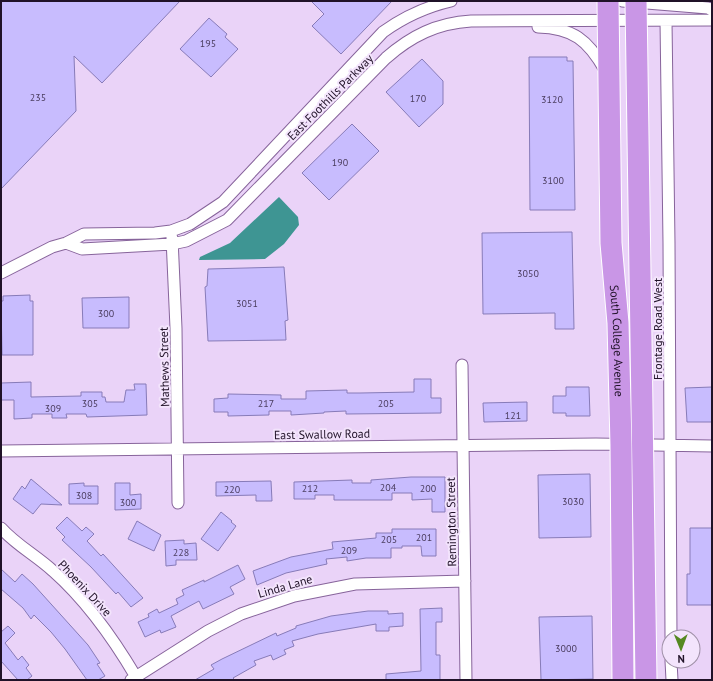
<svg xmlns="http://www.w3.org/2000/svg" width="713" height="681" font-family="'PT Sans',sans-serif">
<rect width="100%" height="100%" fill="#ead3f8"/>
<path fill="#3e9593" d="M279 197 298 217 299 225 284 244 265 259 199 260 200 257 230 243Z"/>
<path fill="#c8bcfe" stroke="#877bb8" d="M1 1H180L102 83 74 56 76 111 1 189Z
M311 1H392L341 54 312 26 324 14Z
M209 18 227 34 225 37 238 49 211 77 180 49Z
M529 57H567V61H573L575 210H530Z
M422 59 443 81V104L419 127 386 92Z
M352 124 379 151 329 200 302 173Z
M572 232 574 329H555V313L483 314 482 233Z
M284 267 288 320 285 321 286 340 208 341 205 287 207 286 208 269Z
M30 295V301H33V355H2L1 301H3V296Z
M129 297V328H83L82 298Z
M414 379H431V398H441V413L346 414V411L324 412V413L291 415V411H269V415L228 416V412H214V399L228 398V394L281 395V399H306V391L347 390V393H360L414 392Z
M31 382V397L81 396V392H102V397H105L106 402H124L126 390H135L134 384H146L147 415 87 417 86 414H66L67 418H52V414H32V418L14 419V400H1V383Z
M566 387H589L590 416H566V413H553V396H566Z
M712 387V422H687L685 388Z
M527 402V421L484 422 483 403Z
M590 474 591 537 539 538 538 475Z
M411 477H445V512H432V499L412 500V493H392V500H334V495H315V499H294V482L352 480V483H371V480Z
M31 479 62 505 41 504 33 514 13 499 22 486 25 489Z
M271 481 272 501H256V495L216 496V482Z
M84 483V486H98V504H69V484Z
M115 483H130V495L141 494V509L115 510Z
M221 512 232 521 231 522 236 526 218 551 201 539Z
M67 517 82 531 86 527 94 534 87 541 101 556 103 554 143 598 131 607 118 592 116 594 91 567 62 540 65 537 56 528Z
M137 521 161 535 154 551 128 539Z
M690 528H712V605H687V574H690Z
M392 529H436V556H422L421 546H402V548H391V558H366L347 561V557L326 559 327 564 286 573 257 585 253 571 291 557 333 549 332 542 376 538V533H392Z
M184 540V544L196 543 197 560H176V565L166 566 165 541Z
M238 565 245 579 230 587 234 594 203 609 199 601 171 616 176 627 161 633 160 630 145 637 138 622 149 617 148 614 157 609 159 613 178 604 176 599 184 595 182 590 204 580V582Z
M1 569 15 582 22 574 33 584 88 645 100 663 97 664 105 676 98 680H87L65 649 51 632 34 615 31 619 23 608 1 589Z
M442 608V622H436V655H440V680H386V674L421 671 420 609Z
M368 611H388V614L403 613V626L389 627V631H376V624L318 634 292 641 294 646 284 650 286 654 273 660 271 655 254 661 256 665 233 678 235 680H195L214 669 211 665 222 659 276 633 277 636 296 628V626L331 616Z
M592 616 593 679 541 680 539 617Z
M8 626 15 633 5 643 18 660 22 656 29 665 26 668 32 676 27 680H18L1 661V632Z"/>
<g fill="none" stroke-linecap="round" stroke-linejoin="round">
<defs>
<path id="street" d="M622 1 708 8 712 10
M666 21 669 243 671 637
M538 27C573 28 588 40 605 70
M172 238 176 328 178 503
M66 243 82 249 172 244 186 241 227 220 386 58C411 36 437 23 471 21L712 20
M1 273 52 247 66 243 84 234 155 233 171 231 190 224 223 202 383 32C404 17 425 7 451 1
M462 365 466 680
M1 451 596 444 712 446
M1 528C16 545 37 556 53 571 87 601 113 638 136 677
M671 661 672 680
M131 680 208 631 241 614 294 596 355 584 465 581"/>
<g id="highway">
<path id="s1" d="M608 1 611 243 618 323 621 445 623 680"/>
<path d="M636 1 646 680"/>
</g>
</defs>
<use href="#street" stroke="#87649b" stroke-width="13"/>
<use href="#highway" stroke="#fff" stroke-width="23"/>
<use href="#street" stroke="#fff" stroke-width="11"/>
<use href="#highway" stroke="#c996e6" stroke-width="21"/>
</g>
<g text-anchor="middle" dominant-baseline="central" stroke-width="4" stroke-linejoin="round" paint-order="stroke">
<g font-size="10" fill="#4a3c5e">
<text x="208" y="43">195</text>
<text x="38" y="97">235</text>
<text x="418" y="98">170</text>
<text x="552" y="99">3120</text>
<text x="340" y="162">190</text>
<text x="553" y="180">3100</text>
<text x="528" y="273">3050</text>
<text x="247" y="303">3051</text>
<text x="106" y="313">300</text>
<text x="90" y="403">305</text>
<text x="266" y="403">217</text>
<text x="386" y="403">205</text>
<text x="53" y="408">309</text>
<text x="513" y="415">121</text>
<text x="388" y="487">204</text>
<text x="310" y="488">212</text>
<text x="428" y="488">200</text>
<text x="232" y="489">220</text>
<text x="84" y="495">308</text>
<text x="573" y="501">3030</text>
<text x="128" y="502">300</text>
<text x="424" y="537">201</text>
<text x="389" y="539">205</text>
<text x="349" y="550">209</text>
<text x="181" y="552">228</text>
<text x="566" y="648">3000</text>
</g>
<g font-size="12" fill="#201228" stroke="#f3e4fc">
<text transform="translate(330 97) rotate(-45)">East Foothills Parkway</text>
<text transform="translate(657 329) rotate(-90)">Frontage Road West</text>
<text stroke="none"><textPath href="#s1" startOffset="340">South College Avenue</textPath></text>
<text transform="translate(164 367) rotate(-91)">Mathews Street</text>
<text transform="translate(322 434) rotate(-1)">East Swallow Road</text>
<text transform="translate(451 522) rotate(-91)">Remington Street</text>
<text transform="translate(285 586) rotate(-16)">Linda Lane</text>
<text transform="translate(85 588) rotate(47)">Phoenix Drive</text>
</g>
</g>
<rect width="713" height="681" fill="none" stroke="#201228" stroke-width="4"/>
<g transform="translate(681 649) rotate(179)"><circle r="19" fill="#f3e4fc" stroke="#9f90a7"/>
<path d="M0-3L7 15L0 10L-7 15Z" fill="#558921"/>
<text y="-6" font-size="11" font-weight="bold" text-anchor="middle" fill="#201228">N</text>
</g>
</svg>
